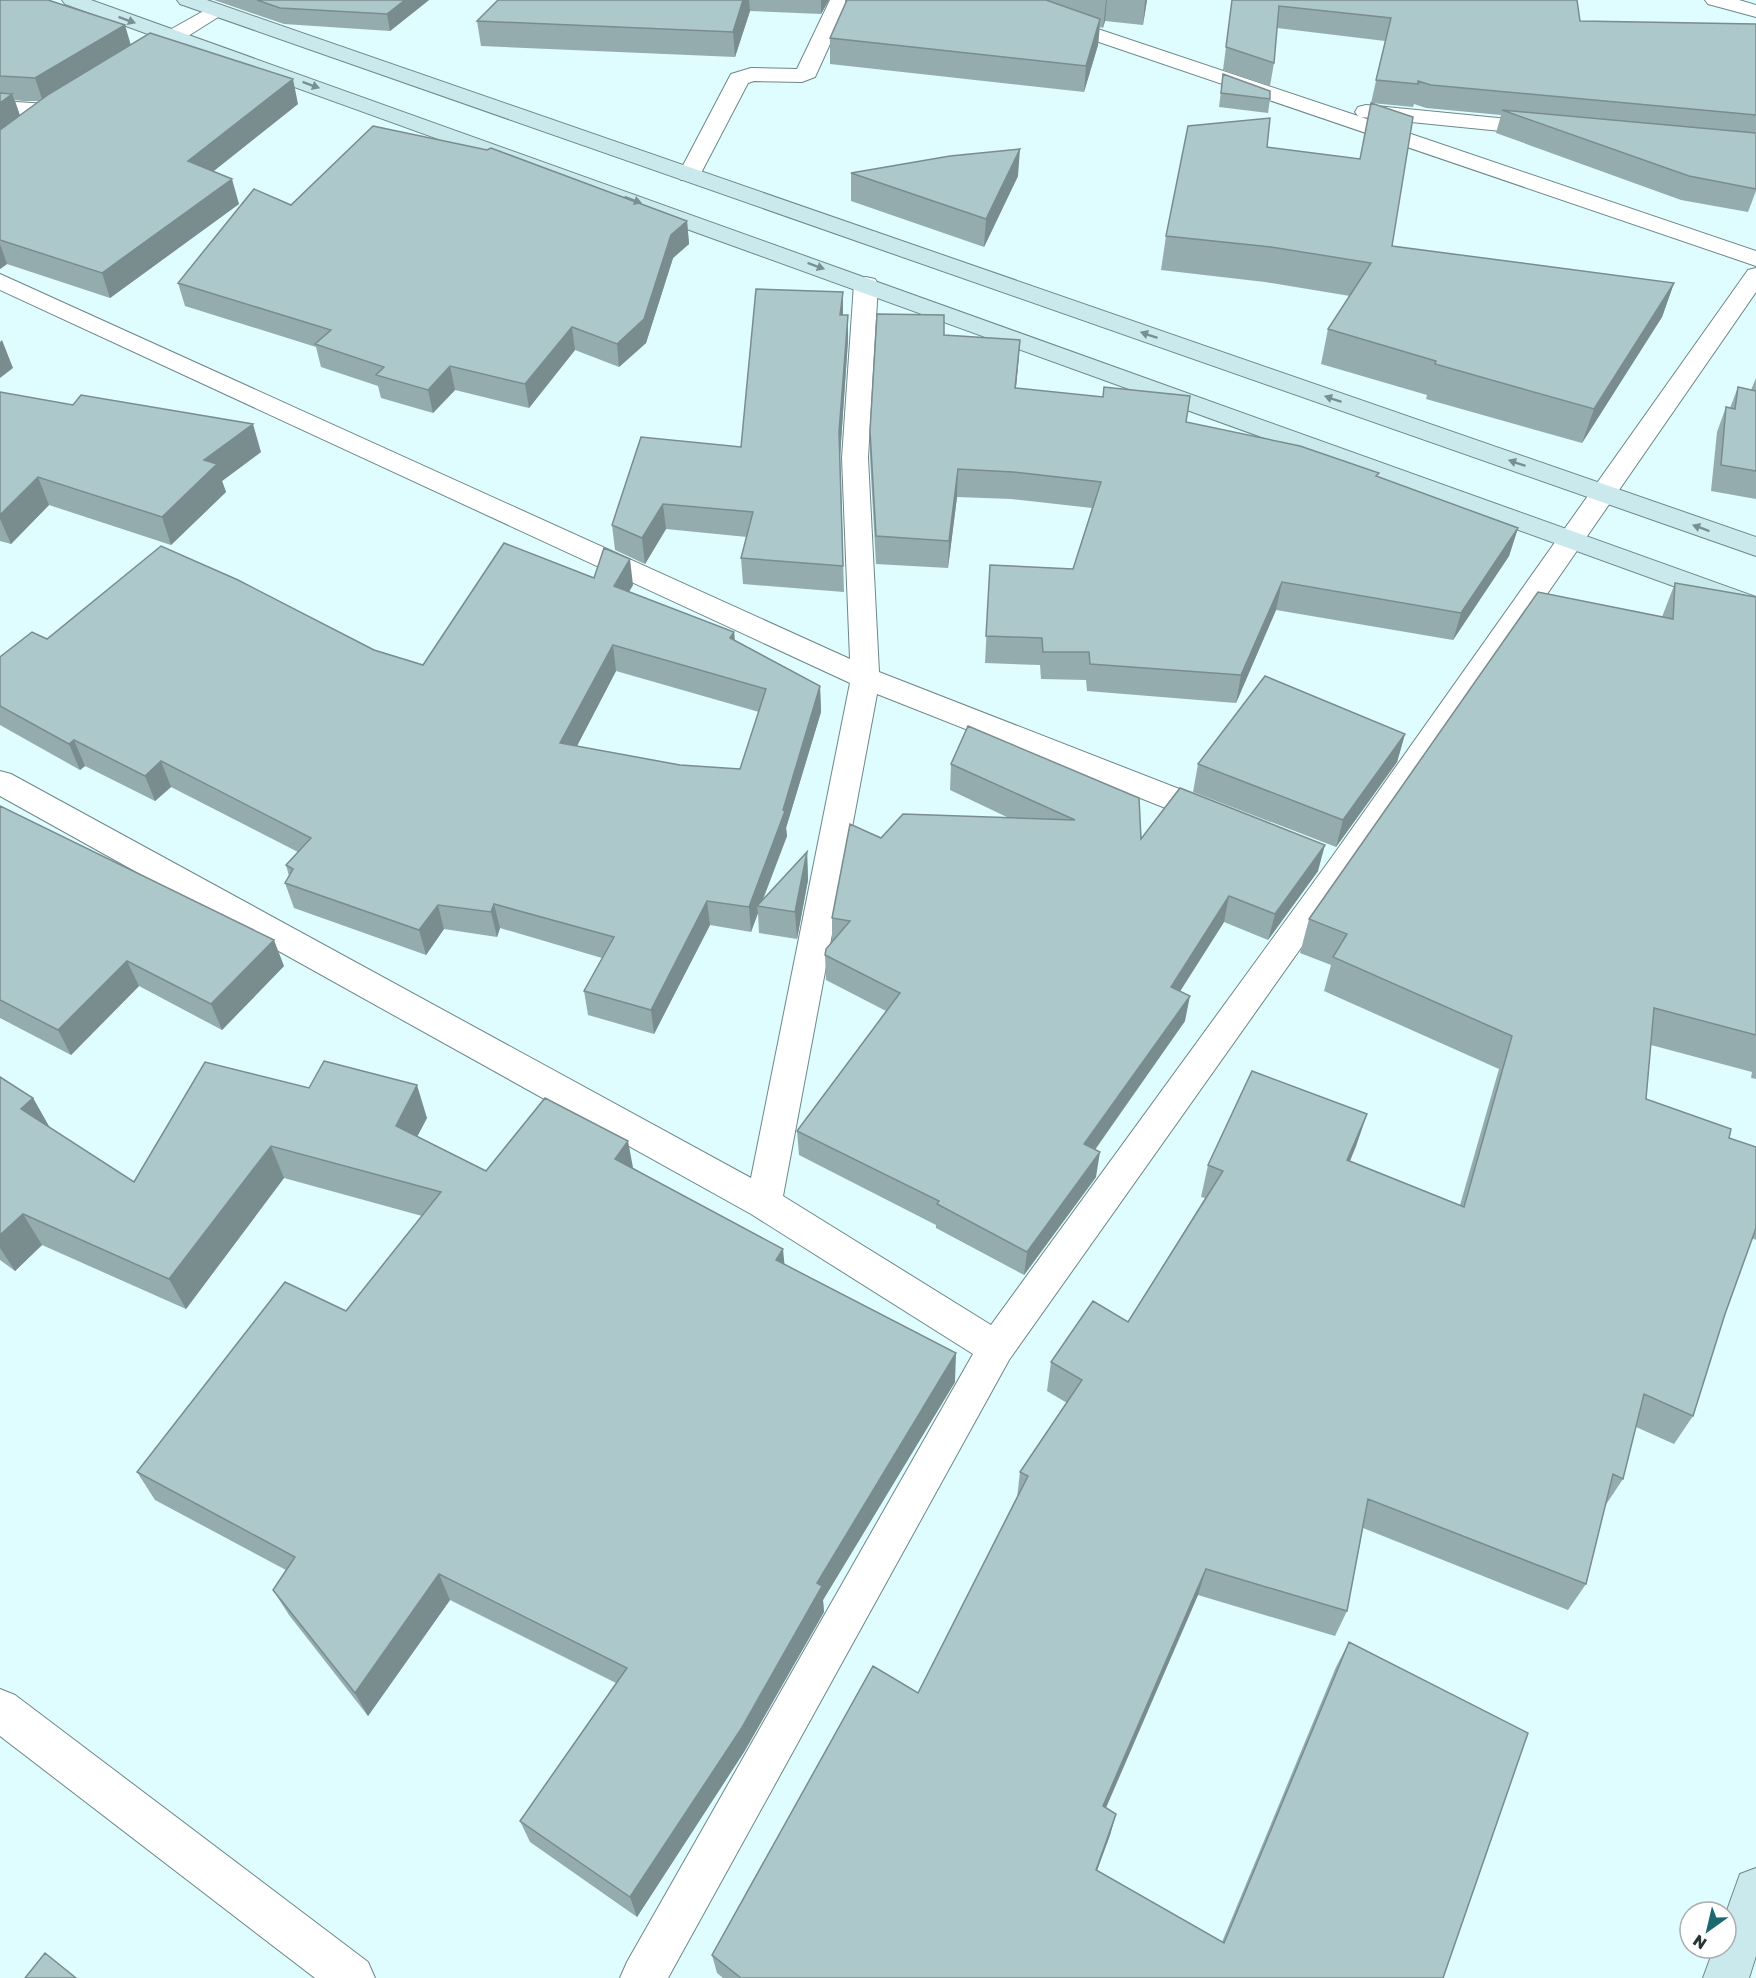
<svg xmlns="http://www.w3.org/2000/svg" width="1756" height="1978" font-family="'Golos Text',sans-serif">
<rect width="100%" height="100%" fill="#dffcfe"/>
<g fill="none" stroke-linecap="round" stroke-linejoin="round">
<defs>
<path id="street" d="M830 0H850L815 77 802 82 754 81 748 83 700 175 697 180H681L678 175 731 74 751 68 797 69Z
M1705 0H1739L1756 5V17L1708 4Z
M216 4 223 6 226 10 223 14 150 60H134L131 55 134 50Z
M1056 15 1358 116 1355 112 1358 107 1366 105 1550 123 1553 128 1550 133 1542 135 1361 117 1756 251V266L1049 25 1046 21 1049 17Z
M0 101 48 104 56 106 59 111 56 116 48 118 0 115Z
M1756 268V292L1354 873 1009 1360 668 1978H620L627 1962 973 1354 751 1214 0 796V771L11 774 751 1178 850 683 0 290V274L850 659 842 458 854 284 857 279 866 277 875 279 878 284 868 458 879 672 1223 806 1227 814 1223 822 1212 825 1201 822 877 694 783 1196 991 1325 1332 857 1748 270Z
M0 1689 15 1695 368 1962 375 1978H315L0 1736Z"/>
<path id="secondary" d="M62 0H91L1756 597V616L65 4Z
M177 0H207L1756 537V556L180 4Z
M1756 1868V1956L1749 1978H1703L1714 1948H1726V1913L1740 1874Z"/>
</defs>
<use href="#street" stroke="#6d878a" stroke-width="2"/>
<use href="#secondary" stroke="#6d878a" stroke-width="2"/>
<use href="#street" fill="#fff" fill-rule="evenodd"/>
<use href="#secondary" fill="#c9e9ed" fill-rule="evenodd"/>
</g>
<path fill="#95acaf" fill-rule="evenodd" d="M0 0 131 45 298 104 213 171 239 204 110 298 7 264 0 269ZM15 100 23 101H39L20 116Z
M214 0H429L390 31 284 24Z
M498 0H829L821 14 750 11 735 57 481 46 477 21Z
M845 0H1147L1143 25 1105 21 1103 28 1100 27 1098 45 1084 92 830 64V38L845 4Z
M1232 0 1580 21 1756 24V191L1748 212 1681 200 1496 133 1501 115 1426 108 1414 104 1413 107 1371 103 1385 41 1277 28 1274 63 1270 86 1223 70Z
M1223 74 1270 99 1268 113 1219 107Z
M1267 147 1392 246 1674 283 1662 317 1582 443 1426 399 1427 395 1321 364 1328 329 1350 296 1265 282 1161 270 1166 236Z
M851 173 1018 176 984 247 851 201Z
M291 205 687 221 689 244 673 258 646 343 619 367 575 350 529 408 455 390 433 413 381 398 378 386 321 367 316 347 185 306 178 283Z
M843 292V315H848V340L840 455 844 592 743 584 741 558 747 537 666 529 645 564 615 550 612 525 741 447Z
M1020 340 1016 388 1186 422 1378 477 1518 528 1509 556 1453 640 1276 610 1236 703 1087 691 1086 680 1041 679 1040 665 985 663 990 565 1073 569 1092 508 1011 499 957 497 948 568 876 564 870 458V431Z
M1756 378V499L1711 491 1717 432 1726 407 1730 408 1738 387 1751 390Z
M0 392 261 452 222 481 226 492 171 545 49 505 11 544 0 541Z
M594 578 633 585 629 592 734 632 735 640 820 686 821 712 786 828 787 836 763 900 807 852 808 880 797 939 759 933 758 913 751 932 710 925 654 1034 588 1015 584 991 602 958 500 928 497 937 444 929 426 955 294 908 285 883 289 876 286 865 298 852 171 787 155 801 85 766 80 770 0 725V657L47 639 374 650 423 665ZM616 671 759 712 740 769 680 765 577 746Z
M1675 583 1756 597V1079L1751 1078 1752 1072 1651 1045 1646 1099 1729 1138 1756 1147V1240L1752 1238 1725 1314 1693 1416 1674 1444 1636 1427 1623 1479 1605 1506 1586 1584 1568 1610 1363 1528 1347 1611 1335 1636 1198 1595 1106 1808 1116 1814 1110 1835 1097 1870 1222 1942 1336 1667 1349 1642 1443 1978H723L717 1973 712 1955 918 1693 1017 1498 1020 1472 1067 1403 1047 1391 1051 1362 1128 1322 1205 1198 1201 1197 1208 1165 1367 1114 1356 1146 1350 1161 1460 1205 1499 1069 1324 991 1331 965 1300 953 1309 919 1662 617Z
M1405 734 1397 762 1336 847 1193 792 1198 764Z
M951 764 1141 839 1318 871 1268 940 1224 922 1180 991 1185 1021 1095 1150 1096 1177 1024 1275 936 1228V1225L799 1155 797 1131 886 1011 826 980 825 955 832 941V918L881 838 1009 818 950 790Z
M0 806 284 966 222 1030 139 986 71 1055 0 1018Z
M205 1062 427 1118 417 1136 486 1171 633 1168 784 1264 955 1382 823 1600 824 1612 744 1752 637 1917 530 1842 520 1821 616 1683 450 1600 368 1716 289 1615 273 1590 286 1570 155 1500 137 1472 346 1311 422 1216 284 1178 186 1309 42 1245 15 1271 0 1260V1077L33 1098 50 1128 134 1182Z"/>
<path fill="#798c8e" d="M405 0H429L390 31 387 14Z
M743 0H749L750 11 735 57 733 32Z
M821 0H829L821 14Z
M1106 0H1107L1105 21 1103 28Z
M1145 0H1147L1143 25Z
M1100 19 1098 45 1084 92 1086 66Z
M125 25 132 49 43 102 35 78Z
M293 79 298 104 195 186 188 161Z
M12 94 21 118 0 134V103Z
M1020 149 1018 176 984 247 986 219Z
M232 179 239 204 110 298 102 273Z
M687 221 689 244 673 258 646 343 619 367 617 344 671 235Z
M0 244 7 264 0 269Z
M1674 283 1662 317 1582 443 1594 409Z
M843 292V317L840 315Z
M848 315V340L840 458 839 432Z
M572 327 575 350 529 408 525 384Z
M2 340 13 368 0 378V342Z
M1020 340 1018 367 1013 416 1015 388Z
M450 366 455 390 433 413 428 390Z
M253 424 261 452 222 481 226 492 171 545 162 517 204 460Z
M958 469 957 497 948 568 949 541Z
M38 477 49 505 11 544 0 519V515Z
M663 504 666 529 645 564 642 538Z
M1518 528 1509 556 1453 640 1461 613Z
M630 559 633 585 617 611 614 586Z
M1282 582 1276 610 1236 703 1241 675Z
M734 632 736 658 730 638Z
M613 645 616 671 565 769 560 743Z
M820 686 821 712 786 828 787 836 760 906H757L758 913 751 932 749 907 783 810Z
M1405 734 1397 762 1336 847 1343 820Z
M74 740 85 766 80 770 69 744Z
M161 761 171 787 155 801 145 776Z
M1325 845 1318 871 1268 940 1275 914Z
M807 852 808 880 797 939 795 912Z
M1229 896 1224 922 1167 1012 1171 987Z
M707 901 710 925 654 1034 651 1010Z
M494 904 500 928 497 937 491 912Z
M438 905 444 929 426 955 419 930Z
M274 940 284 966 222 1030 211 1004Z
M127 961 139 986 71 1055 58 1030Z
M1190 996 1185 1021 1081 1169 1084 1144Z
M417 1085 427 1118 406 1158 396 1126Z
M33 1098 51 1130 21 1109Z
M1367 1114 1356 1146 1337 1192 1347 1160Z
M628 1141 634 1173 615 1159Z
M271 1146 284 1178 186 1309 169 1279Z
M1100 1152 1096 1177 1024 1275 1027 1252Z
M23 1214 42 1245 15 1271 0 1248V1235Z
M783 1249 786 1280 776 1260Z
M956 1353 955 1382 823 1600 824 1612 744 1752 637 1917 630 1897 817 1583Z
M1206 1569 1198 1595 1097 1828 1103 1806Z
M439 1574 450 1600 368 1716 355 1693Z
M1116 1814 1110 1835 1090 1890 1096 1870Z"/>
<path fill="#adc8cb" stroke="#798c8e" stroke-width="1.5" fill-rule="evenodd" d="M0 0H48L125 25 35 78 0 76Z
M257 0H405L387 14 280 8Z
M498 0H743L733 32 477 21Z
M847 0H1046L1100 19 1086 66 830 38Z
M1232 0H1577L1580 21 1756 24V115L1431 85 1418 81V84L1376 80 1391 18 1279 6 1274 63 1226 47Z
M150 33 293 79 188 161 232 179 102 273 0 240V130L49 94Z
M1223 74 1270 91V99L1221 93Z
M0 93 12 94 0 103Z
M1371 103 1413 117 1392 246 1674 283 1594 409 1435 364 1436 361 1328 329 1371 263 1271 247 1166 236 1188 126 1270 118 1267 147 1360 159Z
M1502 110 1756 133V189L1689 176Z
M373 126 487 150 491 148 687 221 671 235 644 319 617 344 572 327 525 384 450 366 428 390 376 375 384 367 315 344 331 330 178 283 254 189 291 205Z
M1020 149 986 219 851 173 950 156Z
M756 289 843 292 840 315H848L839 432 843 566 741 558 753 512 663 504 642 538 612 525 641 437 741 447Z
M877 314 944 315V335L1020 340 1015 388 1103 397 1104 387 1190 396 1186 422 1300 446 1379 473 1376 476 1518 528 1461 613 1282 582 1241 675 1090 664 1089 652H1043L1042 638 986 636 990 565 1073 569 1101 482 1013 472 958 469 949 541 876 536 870 431Z
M1738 387 1756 391V471L1721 465 1726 407 1735 409Z
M0 392 73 405 81 395 253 424 204 460 217 464 162 517 38 477 0 515Z
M504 543 594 578 604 548 630 559 614 586 734 632 730 638 820 686 783 810 785 811 749 907 707 901 651 1010 584 991 614 937 494 904 491 912 438 905 419 930 285 883 293 869 286 865 311 838 161 761 145 776 74 740 69 744 0 706V657L32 632 47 639 161 546 238 580 374 650 423 665ZM613 645 766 689 740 769 680 765 560 743Z
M1675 583 1756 597V1035L1654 1008 1646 1099 1731 1129 1729 1138 1756 1147V1228L1725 1314 1693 1416 1644 1394 1623 1479 1613 1474 1586 1584 1368 1499 1347 1611 1206 1569 1103 1806 1116 1814 1096 1870 1224 1943 1349 1642 1528 1733 1443 1978H741L712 1955 873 1666 918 1693 1028 1476 1020 1472 1082 1380 1051 1362 1093 1301 1128 1322 1223 1171 1208 1165 1252 1071 1367 1114 1347 1160 1464 1207 1512 1036 1333 957 1347 934 1309 919 1538 592 1673 619Z
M1265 676 1405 734 1343 820 1198 764Z
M968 726 1139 798 1141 839 1180 788 1325 845 1275 914 1229 896 1171 987 1190 996 1084 1144 1100 1152 1027 1252 937 1204 939 1201 797 1131 900 993 825 955 826 949 850 921 832 918 850 824 881 838 903 814 1075 820 951 764Z
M0 806 274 940 211 1004 127 961 58 1030 0 1000Z
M807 852 795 912 757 906Z
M324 1061 417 1085 396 1126 486 1171 545 1098 628 1141 615 1159 783 1249 776 1260 956 1353 817 1583 822 1586 741 1729 630 1897 520 1821 627 1668 439 1574 355 1693 273 1590 295 1557 137 1472 285 1282 346 1311 441 1192 271 1146 169 1279 23 1214 0 1235V1077L33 1098 21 1109 134 1182 205 1062 309 1088Z
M45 1953 76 1978H25Z"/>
<defs><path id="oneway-solid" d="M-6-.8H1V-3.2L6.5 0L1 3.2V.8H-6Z" transform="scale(1.5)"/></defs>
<g fill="#7a8f92">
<use href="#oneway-solid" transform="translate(127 20) rotate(20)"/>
<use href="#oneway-solid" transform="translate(311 85) rotate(20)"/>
<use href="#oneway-solid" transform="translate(633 200) rotate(20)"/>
<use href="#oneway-solid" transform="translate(816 266) rotate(20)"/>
<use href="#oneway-solid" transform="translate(1149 335) rotate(-161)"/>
<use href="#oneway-solid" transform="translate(1333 399) rotate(-161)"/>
<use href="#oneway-solid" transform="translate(1517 463) rotate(-161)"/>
<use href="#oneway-solid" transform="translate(1701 528) rotate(-160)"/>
</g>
<g transform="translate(1708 1930) rotate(214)"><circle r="28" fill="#ffffff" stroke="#aaaeaf" stroke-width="1.5"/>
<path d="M0-4.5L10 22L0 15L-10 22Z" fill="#1d6970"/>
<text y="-9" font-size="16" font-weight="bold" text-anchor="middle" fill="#2a3536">N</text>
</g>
</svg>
